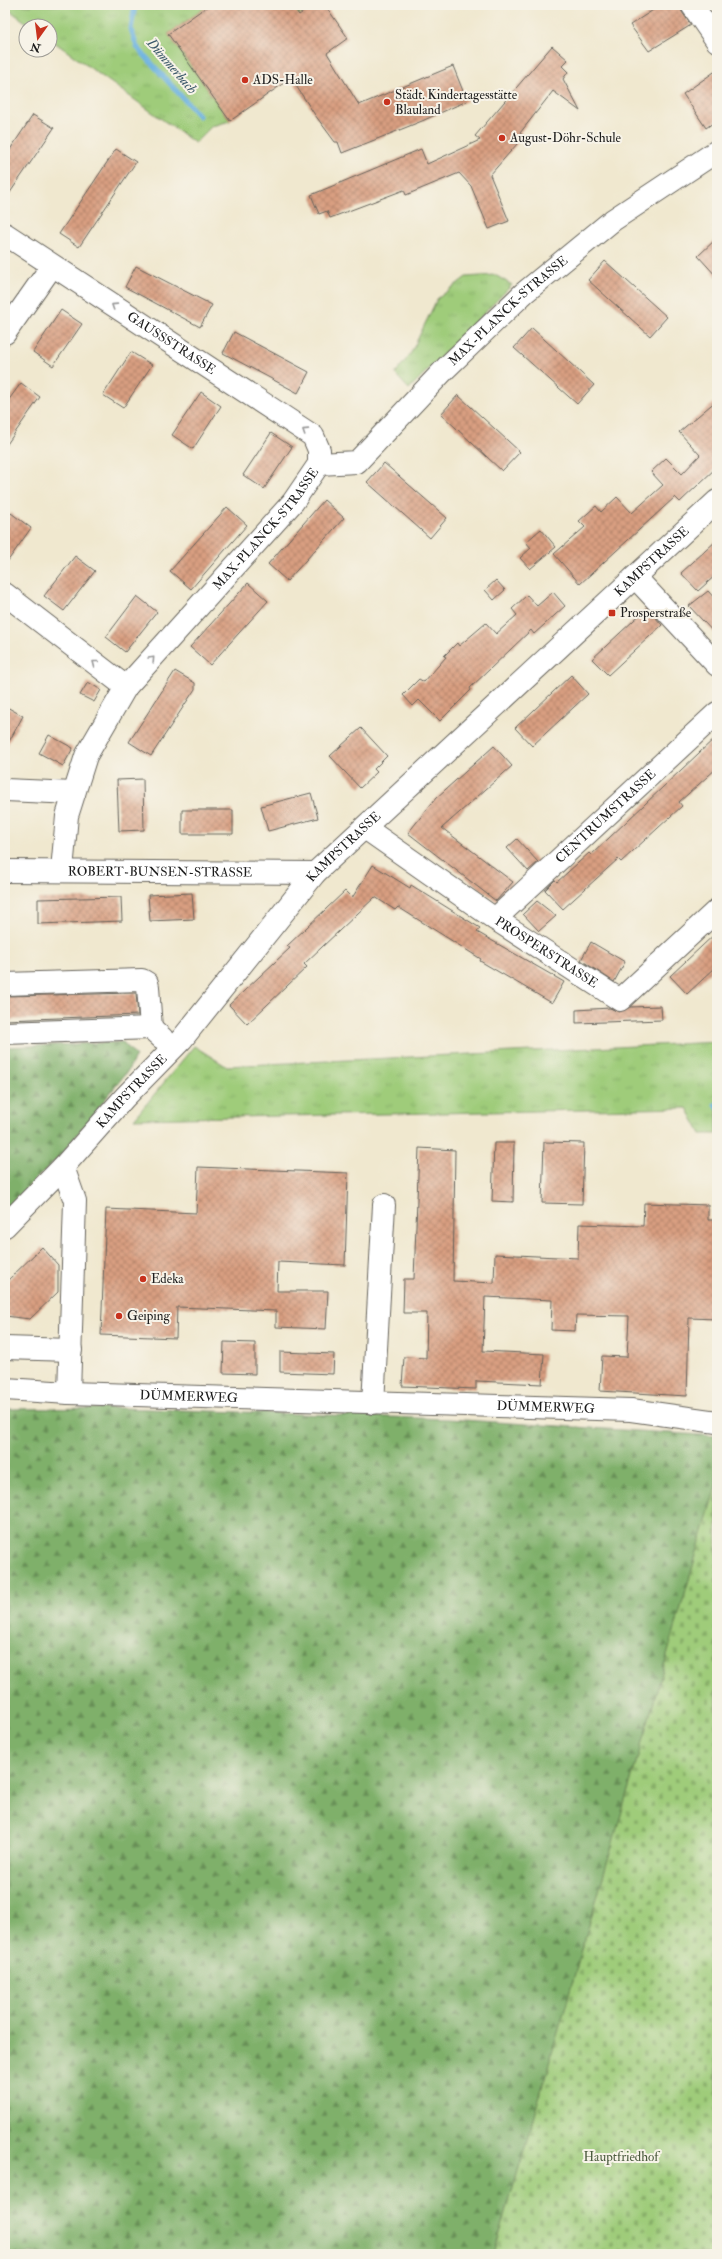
<svg xmlns="http://www.w3.org/2000/svg" width="722" height="2259" font-family="'IM FELL Double Pica',serif">
<defs>
<pattern id="grass-tufts" width="24" height="20" patternUnits="userSpaceOnUse"><rect width="24" height="20" fill="#9fcc7a"/><path d="M3 7l-1-3M5 7V3M7 7l1-3M15 17l-1-3M17 17v-4M19 17l1-3" fill="none" stroke="#88af69"/></pattern>
<pattern id="forest-firs" width="22" height="20" patternUnits="userSpaceOnUse"><rect width="22" height="20" fill="#7fb06a"/><path d="M5 1l3.5 6h-7zM16 11l3.5 6h-7z" fill="#678e56"/></pattern>
<pattern id="cemetery-stones" width="16" height="16" patternUnits="userSpaceOnUse"><rect width="16" height="16" fill="#9fcc7a"/><path d="M2 7V4a2 2 0 0 1 4 0v3zM10 15v-3a2 2 0 0 1 4 0v3z" fill="#88af69"/></pattern>
<pattern id="building-cross-hatch" width="8" height="8" patternUnits="userSpaceOnUse"><rect width="8" height="8" fill="#d99f81"/><path d="M0 0l8 8M0 8l8-8" fill="none" stroke="#af8169"/></pattern>
</defs>
<rect width="100%" height="100%" fill="#f7f3e8"/>
<filter id="ink" filterUnits="userSpaceOnUse"><feTurbulence type="fractalNoise" baseFrequency=".025" numOctaves="2"/><feDisplacementMap in="SourceGraphic" scale="8" xChannelSelector="R" yChannelSelector="G"/><feConvolveMatrix kernelMatrix="1 2 1 2 8 2 1 2 1" color-interpolation-filters="sRGB"/></filter>
<filter id="wash" filterUnits="userSpaceOnUse"><feTurbulence type="fractalNoise" baseFrequency=".012" numOctaves="4" result="noise"/><feDisplacementMap in="SourceGraphic" scale="16" xChannelSelector="R" yChannelSelector="G"/><feGaussianBlur stdDeviation="0.9" result="paint"/><feColorMatrix in="noise" values="0 0 0 0 0 0 0 0 0 0 0 0 0 0 0 0 0 1.4 0 .05"/><feComposite in="paint" operator="in"/></filter>
<g filter="url(#wash)">
<rect width="100%" height="100%" fill="#f0e8cf"/>
<path fill="url(#grass-tufts)" stroke="#5e744b" d="M5 5H209L168 34 230 121 212 126 195 143 50 39V26H31L5 7Z
M292 5H313L299 15Z
M495 275 512 285 409 389 395 374 411 353 437 299 466 277Z
M717 1042V1134H701L687 1108 134 1119 194 1046 226 1066Z"/>
<path fill="url(#forest-firs)" stroke="#4e6643" d="M123 1042 136 1056 127 1072 60 1156 5 1209V1047Z
M120 1408 448 1419 717 1436V1483L494 2254H5V1409Z"/>
<path fill="url(#cemetery-stones)" stroke="#5e744b" d="M717 1483V2254H494Z"/>
<g fill="none" stroke-linecap="round" stroke-linejoin="round">
<path stroke="#69b1e0" stroke-width="5" d="M135 5 131 29 137 47 199 116
M715 1105 717 1107"/>
</g>
<g id="blocks">
<path fill="url(#building-cross-hatch)" d="M209 5H292L299 15 313 5H325L348 38 327 53 359 105 453 66 467 101 422 121 342 153 338 142H335L315 115 291 78 230 121 168 34Z
M661 5H680L682 12 691 25 649 51 630 25Z
M552 46 568 60 562 66 568 72 563 79 580 111 553 91 520 133 524 136 490 175 509 221 489 229 471 186 459 173 406 195 404 190 330 218 327 211 319 214 311 195 421 149 427 164 480 140 475 136Z
M717 70V120L706 128 683 94Z
M33 115 54 128 5 200V157Z
M116 149 136 162 79 247 59 234Z
M717 238V277L698 256Z
M605 261 667 317 650 336 588 280Z
M136 266 212 305 200 327 125 287Z
M61 310 82 324 53 366 33 352Z
M532 328 594 385 577 404 514 348Z
M234 332 309 372 298 393 223 353Z
M131 352 152 365 123 408 103 395Z
M21 383 40 397 5 447V405Z
M201 392 221 406 193 449 172 435Z
M458 395 520 452 502 471 441 414Z
M717 400V467L680 502 675 497 580 584 554 554 585 527 579 521 596 506 601 512 617 497 632 513 663 485 651 472 666 458 682 474 700 455 679 432Z
M271 433 292 447 264 489 243 475Z
M384 463 447 518 430 538 367 482Z
M324 500 344 518 287 581 268 564Z
M227 507 247 525 191 589 170 571Z
M11 513 31 528 5 565V522Z
M541 529 556 547 530 569 520 558 531 548 526 542Z
M717 540V574L698 591 681 573Z
M75 556 95 571 64 611 44 596Z
M496 580 505 590 494 600 485 590Z
M248 583 268 601 210 665 190 647Z
M708 591 717 601V636L689 606Z
M553 592 565 606 534 634 531 630 470 688 471 690 440 721 419 700 413 706 403 695 419 679 424 682 446 657 444 656 457 643 459 646 486 623 496 634 517 615 512 609 527 595 537 606Z
M137 596 157 612 125 652 106 637Z
M647 608 662 625 608 675 592 659Z
M175 671 195 683V689L151 756 129 742Z
M571 675 588 694 532 746 515 728Z
M88 682 101 690 94 702 80 695Z
M5 706 23 716 5 749Z
M361 728 387 756 374 769 377 772 360 788 330 756Z
M49 735 73 748 63 766 39 753Z
M717 736V768L679 802 682 806 621 862 618 859 563 909 545 890 555 880 557 882 589 853 591 855Z
M494 746 512 766 442 828 513 882 496 901 408 833 436 798Z
M143 779 144 830 119 831 117 780Z
M311 793 318 818 268 831 261 806Z
M182 810H233V834H182Z
M517 839 538 862 528 871 507 848Z
M373 865 410 888 411 885 480 928 477 932 564 982 552 1003 480 961 481 959 398 907 395 910 375 897 304 964 307 967 247 1024 229 1005 290 948 287 946 345 891 352 898Z
M192 893 194 919 150 921 148 895Z
M121 897 122 921 38 924V899Z
M537 901 556 916 539 931 523 914Z
M717 932V966L687 994 670 976Z
M591 942 625 962 614 982 581 960Z
M136 993 138 1015 5 1020V996Z
M661 1006 662 1020 576 1023V1010L610 1008 619 1012 630 1007Z
M544 1142 584 1143 582 1204 542 1203Z
M494 1143H514L513 1202 492 1201Z
M419 1148 455 1150 453 1281 494 1283 495 1254 578 1258 579 1224 643 1226 644 1203 708 1205V1220H717V1319L689 1318 687 1396 600 1391 602 1356 627 1357 629 1316 576 1315 575 1331 551 1330 552 1300 485 1297 483 1351 544 1354 542 1384 476 1381V1389L402 1386 404 1357 426 1358 427 1313H403L404 1279H414Z
M198 1167 348 1173 345 1265 278 1262 277 1291H328L326 1329 276 1327V1311L177 1307 176 1338 101 1335 106 1209 196 1213Z
M42 1247 58 1265V1292L30 1319 5 1316V1283Z
M224 1342 255 1343V1374L223 1373Z
M280 1352 334 1354 333 1374 280 1372Z"/>
</g>
</g>
<g filter="url(#ink)">
<use href="#blocks" fill-opacity="0" stroke="#66635b" stroke-width="1"/>
<g fill="none" stroke-linecap="round" stroke-linejoin="round">
<defs>
<g id="minor">
<path d="M692 5 717 41"/>
<path id="s1" d="M5 234 313 436 319 450V464"/>
<path d="M5 333 52 266"/>
<path id="s2" d="M319 464 357 462 446 368 524 293 613 220 717 151"/>
<path d="M635 577 717 665"/>
<path d="M5 594 126 687"/>
<path d="M5 790 74 793"/>
<path id="s3" d="M365 828 495 919 620 1000 717 910"/>
<path id="s4" d="M62 870 67 816 86 756 126 687 293 502 319 464"/>
<path id="s5" d="M5 871 315 873"/>
<path id="s6" d="M495 919 717 713"/>
<path d="M5 984 142 980 147 983 148 987 151 1028"/>
<path d="M5 1033 151 1028 162 1038"/>
<path d="M63 1167 75 1201 69 1393"/>
<path id="s7" d="M5 1226 63 1167 125 1097 182 1039 315 873 717 501"/>
<path d="M5 1348 71 1350"/>
<path id="s8" d="M5 1389 69 1393 631 1410 717 1422"/>
<path d="M373 1403 384 1205"/>
</g>
</defs>
<use href="#minor" stroke="#66635b" stroke-width="24"/>
<use href="#minor" stroke="#fff" stroke-width="22"/>
</g>
<defs><path id="oneway-chevron" d="M-2-3.5L2.5 0L-2 3.5" fill="none" stroke-width="1.6" stroke-linecap="round" stroke-linejoin="round"/></defs>
<g stroke="#999">
<use href="#oneway-chevron" transform="translate(114 306) rotate(-147)"/>
<use href="#oneway-chevron" transform="translate(305 431) rotate(-147)"/>
<use href="#oneway-chevron" transform="translate(152 659) rotate(-47)"/>
<use href="#oneway-chevron" transform="translate(95 663) rotate(-142)"/>
</g>
</g>
<g fill="#c8321e" stroke="#f7f3e8" stroke-width="1.5">
<circle cx="245" cy="80" r="4"/>
<circle cx="387" cy="102" r="4"/>
<circle cx="502" cy="138" r="4"/>
<rect x="608" y="609" width="8" height="8" rx="2"/>
<circle cx="143" cy="1279" r="4"/>
<circle cx="119" cy="1316" r="4"/>
</g>
<g text-anchor="middle" dominant-baseline="central" stroke-width="4" stroke-linejoin="round" paint-order="stroke">
<g font-size="13" fill="#1c1c1c" stroke="#f7f3e8" text-anchor="start">
<text x="253" y="80">ADS-Halle</text>
<text x="395" y="95">Städt. Kindertagesstätte<tspan x="395" dy="15">Blauland</tspan></text>
<text x="510" y="138">August-Döhr-Schule</text>
<text x="620" y="613">Prosperstraße</text>
<text x="151" y="1279">Edeka</text>
<text x="127" y="1316">Geiping</text>
</g>
<g font-size="13" fill="#1c1c1c" stroke="#f7f3e8">
<text stroke="none"><textPath href="#s2" startOffset="252">MAX-PLANCK-STRASSE</textPath></text>
<text stroke="none"><textPath href="#s1" startOffset="199">GAUSSSTRASSE</textPath></text>
<text stroke="none"><textPath href="#s4" startOffset="408">MAX-PLANCK-STRASSE</textPath></text>
<text stroke="none"><textPath href="#s7" startOffset="929">KAMPSTRASSE</textPath></text>
<text stroke="none"><textPath href="#s6" startOffset="151">CENTRUMSTRASSE</textPath></text>
<text stroke="none"><textPath href="#s7" startOffset="509">KAMPSTRASSE</textPath></text>
<text stroke="none"><textPath href="#s5" startOffset="155">ROBERT-BUNSEN-STRASSE</textPath></text>
<text stroke="none"><textPath href="#s3" startOffset="220">PROSPERSTRASSE</textPath></text>
<text stroke="none"><textPath href="#s7" startOffset="185">KAMPSTRASSE</textPath></text>
<text stroke="none"><textPath href="#s8" startOffset="184">DÜMMERWEG</textPath></text>
<text stroke="none"><textPath href="#s8" startOffset="541">DÜMMERWEG</textPath></text>
</g>
<g font-size="13" fill="#4a5a3d" stroke="#f7f3e8">
<text x="621" y="2157">Hauptfriedhof</text>
</g>
<g font-size="14" font-style="italic" fill="#3b586a" stroke="#f7f3e8">
<text transform="translate(172 66) rotate(49)">Dümmerbach</text>
</g>
</g>
<rect width="722" height="2259" fill="none" stroke="#f7f3e8" stroke-width="20"/>
<g transform="translate(38 38) rotate(194)"><circle r="19" fill="#f7f3e8" stroke="#9f9d96"/>
<path d="M0-3L7 15L0 10L-7 15Z" fill="#c8321e"/>
<text y="-6" font-size="11" font-weight="bold" text-anchor="middle" fill="#1c1c1c">N</text>
</g>
</svg>
